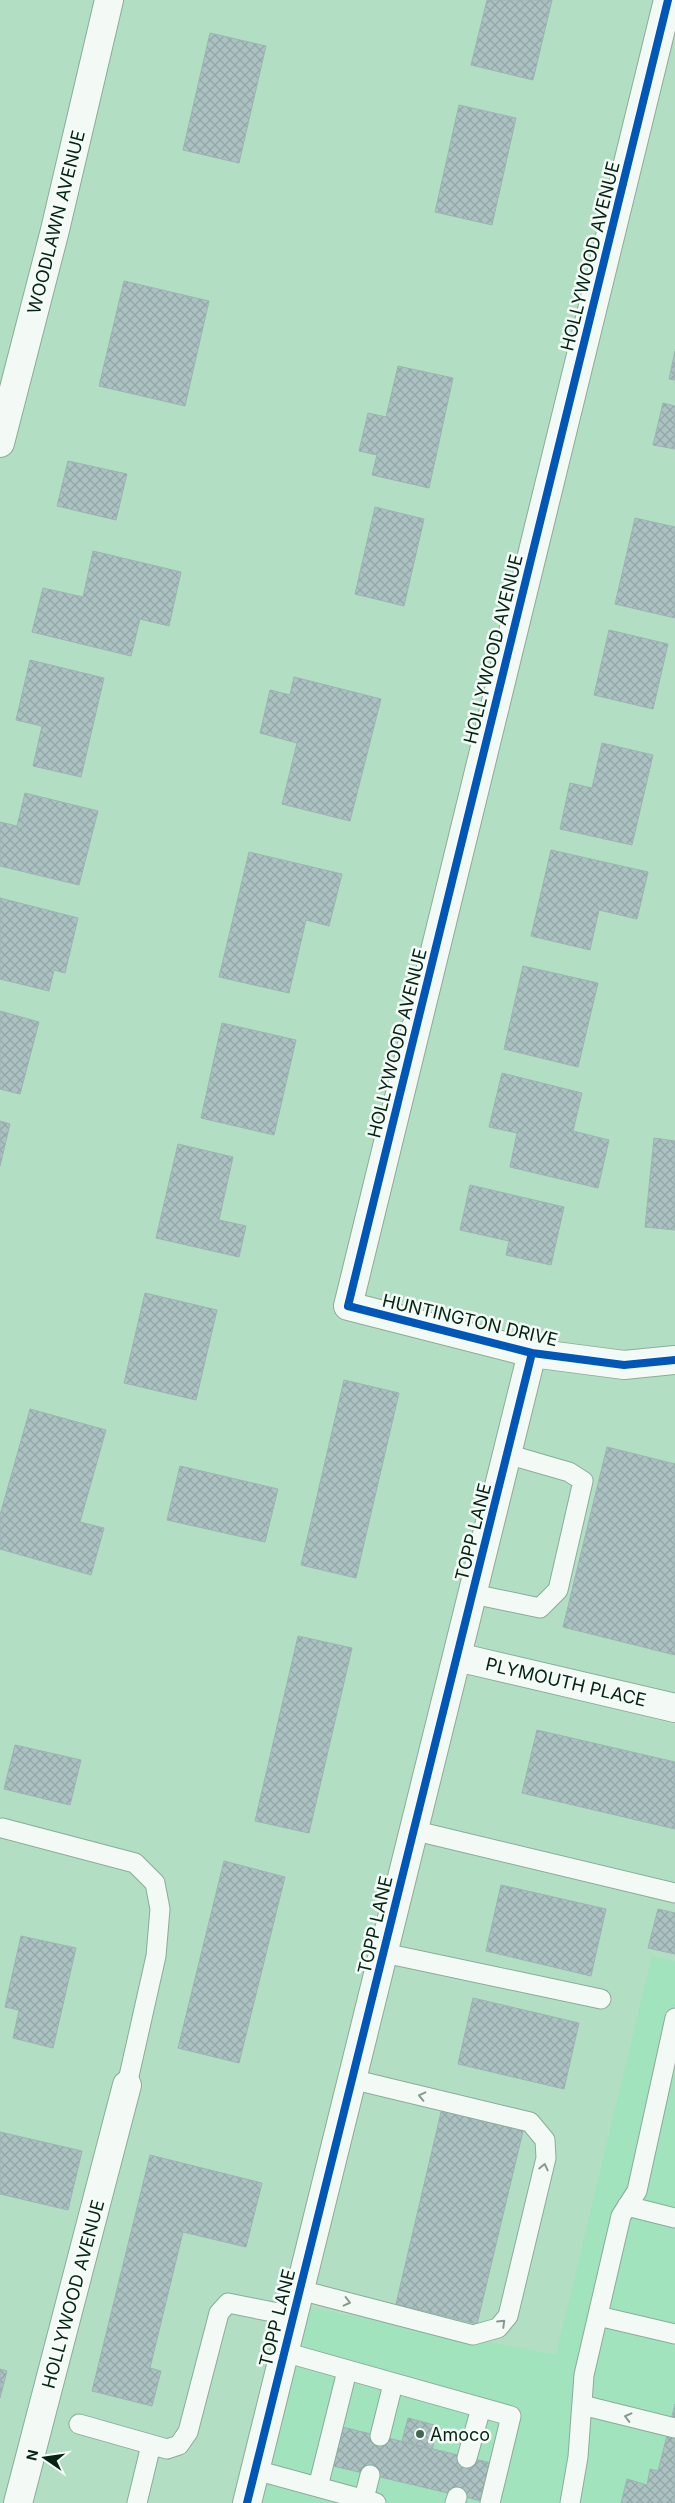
<svg xmlns="http://www.w3.org/2000/svg" width="675" height="2503" font-family="Inter,sans-serif">
<defs>
<pattern id="building-cross-hatch" width="8" height="8" patternUnits="userSpaceOnUse" patternTransform="scale(1.25)"><rect width="8" height="8" fill="#abc1c2"/><path d="M0 0l8 8M0 8l8-8" fill="none" stroke="#92a6a6"/></pattern>
</defs>
<rect width="100%" height="100%" fill="#b2dec4"/>
<path fill="#a0e3bc" d="M652 1956 675 1962V2503H263L310 2308 556 2355Z"/>
<path fill="url(#building-cross-hatch)" stroke="#9db3b3" d="M487 0H552L533 80 471 65Z
M210 33 266 46 239 163 183 150Z
M459 105 516 118 492 225 435 212Z
M124 281 209 301 185 406 99 386Z
M675 351V380L669 379Z
M398 366 453 378 429 488 372 475 377 455 359 451 368 413 386 417Z
M663 403 675 406V449L653 445Z
M68 461 127 474 116 520 57 506Z
M375 507 424 519 404 606 355 594Z
M635 518 675 527V618L615 604Z
M93 551 181 572 169 626 140 619 131 656 32 632 43 588 83 597Z
M609 630 668 644 653 709 594 695Z
M30 660 104 678 81 777 33 766 42 726 16 720Z
M294 677 381 699 350 821 282 804 297 743 260 733 270 690 290 695Z
M602 743 653 755 632 845 560 829 570 783 592 788Z
M25 793 98 811 79 885 0 866V822L17 826Z
M551 850 648 872 637 919 599 910 590 950 531 936Z
M249 852 342 874 329 926 306 920 289 993 219 977Z
M0 898 78 918 65 973 54 970 49 991 0 979Z
M523 966 598 983 578 1067 504 1049Z
M0 1011 39 1022 20 1094 0 1089Z
M222 1023 296 1040 274 1135 201 1118Z
M502 1073 582 1093 573 1131 609 1140 598 1188 510 1167 517 1133 489 1127Z
M0 1121 10 1124 0 1166Z
M654 1138 675 1141V1230L645 1227Z
M178 1144 233 1157 219 1220 246 1226 239 1257 156 1238Z
M470 1185 564 1207 551 1265 506 1255 509 1241 460 1230Z
M145 1293 217 1310 196 1400 124 1383Z
M344 1380 399 1393 356 1578 301 1565Z
M30 1409 106 1430 80 1522 104 1528 91 1575 0 1549V1515Z
M607 1447 675 1464V1655L563 1627Z
M180 1466 278 1489 265 1542 167 1520Z
M298 1636 352 1648 309 1833 255 1821Z
M537 1730 675 1762V1829L522 1793Z
M15 1745 81 1760 70 1805 4 1789Z
M224 1861 285 1877 239 2063 178 2048Z
M501 1885 606 1909 591 1976 486 1951Z
M658 1909 675 1913V1954L648 1948Z
M21 1936 76 1948 53 2048 13 2038 19 2010 5 2007Z
M473 1998 579 2023 564 2089 458 2064Z
M442 2108 524 2127 477 2324 396 2304Z
M0 2132 82 2151 68 2210 0 2194Z
M150 2155 262 2183 246 2247 183 2232 150 2368 161 2371 152 2406 92 2391Z
M0 2369 7 2371 0 2398Z
M675 2404V2503H621L627 2479 647 2485 650 2469 658 2471Z
M408 2418 438 2426 432 2450 402 2441Z
M338 2426 491 2463 482 2501 329 2465Z"/>
<g fill="none" stroke-linecap="round" stroke-linejoin="round">
<defs>
<path id="service" d="M473 1594 540 1608 558 1590 583 1481 569 1472 507 1454
M2 1828 135 1863 155 1883 160 1909 156 1956 127 2085
M412 1830 675 1893
M384 1953 601 1999
M627 2206 675 2218
M300 2290 473 2335 498 2328 508 2316 546 2158 545 2140 530 2122 351 2079
M598 2316 675 2334
M284 2352 511 2416 490 2503
M582 2405 675 2428
M79 2424 167 2449 179 2445 188 2432 219 2313 228 2303 293 2316
M380 2436 393 2384
M467 2458 481 2408
M255 2470 376 2503
M318 2487 347 2371
M137 2503 151 2445
M363 2503 370 2475
M455 2503 457 2497
M570 2503 578 2457 584 2375 621 2216 637 2191 675 2018"/>
<path id="minor" d="M668 0 348 1306 532 1353 624 1365 675 1360
M0 443 55 230 109 0
M457 1657 675 1708
M18 2503 127 2085
M247 2503 532 1353"/>
</defs>
<use href="#service" stroke="#8aac99" stroke-width="21"/>
<use href="#minor" stroke="#8aac99" stroke-width="30"/>
<use href="#service" stroke="#f3faf6" stroke-width="19"/>
<use href="#minor" stroke="#f3faf6" stroke-width="28"/>
<defs>
<path id="cycleway" d="M668 0 348 1306 532 1353 624 1365 675 1360
M247 2503 532 1353"/>
</defs>
<use href="#cycleway" stroke="#f6fdf9" stroke-width="11"/>
<use href="#cycleway" stroke="#0057b8" stroke-width="8"/>
</g>
<defs><path id="oneway-chevron" d="M-2-3.5L2.5 0L-2 3.5" fill="none" stroke-width="1.6" stroke-linecap="round" stroke-linejoin="round" transform="scale(1.25)"/></defs>
<g stroke="#879a90">
<use href="#oneway-chevron" transform="translate(422 2096) rotate(-167)"/>
<use href="#oneway-chevron" transform="translate(544 2167) rotate(-77)"/>
<use href="#oneway-chevron" transform="translate(347 2302) rotate(14)"/>
<use href="#oneway-chevron" transform="translate(502 2323) rotate(-44)"/>
<use href="#oneway-chevron" transform="translate(628 2417) rotate(-166)"/>
</g>
<circle fill="#416652" stroke="#f6fdf9" stroke-width="2" cx="420" cy="2434" r="5"/>
<g text-anchor="middle" dominant-baseline="central" stroke-width="5" stroke-linejoin="round" paint-order="stroke">
<g font-size="18" fill="#042514" stroke="#f6fdf9">
<text transform="translate(56 222) rotate(-76)">WOODLAWN AVENUE</text>
<text transform="translate(590 256) rotate(-76)">HOLLYWOOD AVENUE</text>
<text transform="translate(493 649) rotate(-76)">HOLLYWOOD AVENUE</text>
<text transform="translate(397 1043) rotate(-76)">HOLLYWOOD AVENUE</text>
<text transform="translate(470 1320) rotate(13)">HUNTINGTON DRIVE</text>
<text transform="translate(473 1532) rotate(-76)">TOPP LANE</text>
<text transform="translate(566 1682) rotate(13)">PLYMOUTH PLACE</text>
<text transform="translate(375 1925) rotate(-77)">TOPP LANE</text>
<text transform="translate(73 2294) rotate(-75)">HOLLYWOOD AVENUE</text>
<text transform="translate(277 2318) rotate(-76)">TOPP LANE</text>
</g>
<g font-size="18" fill="#042514" stroke="#f6fdf9" text-anchor="start">
<text x="430" y="2434">Amoco</text>
</g>
</g>
<g transform="translate(45 2458) rotate(283)" stroke="#f6fdf9" stroke-width="4" paint-order="stroke">
<path d="M0-4L9 19L0 12L-9 19Z" fill="#042514"/>
<text y="-8" font-size="14" font-weight="bold" text-anchor="middle" fill="#042514">N</text>
</g>
</svg>
